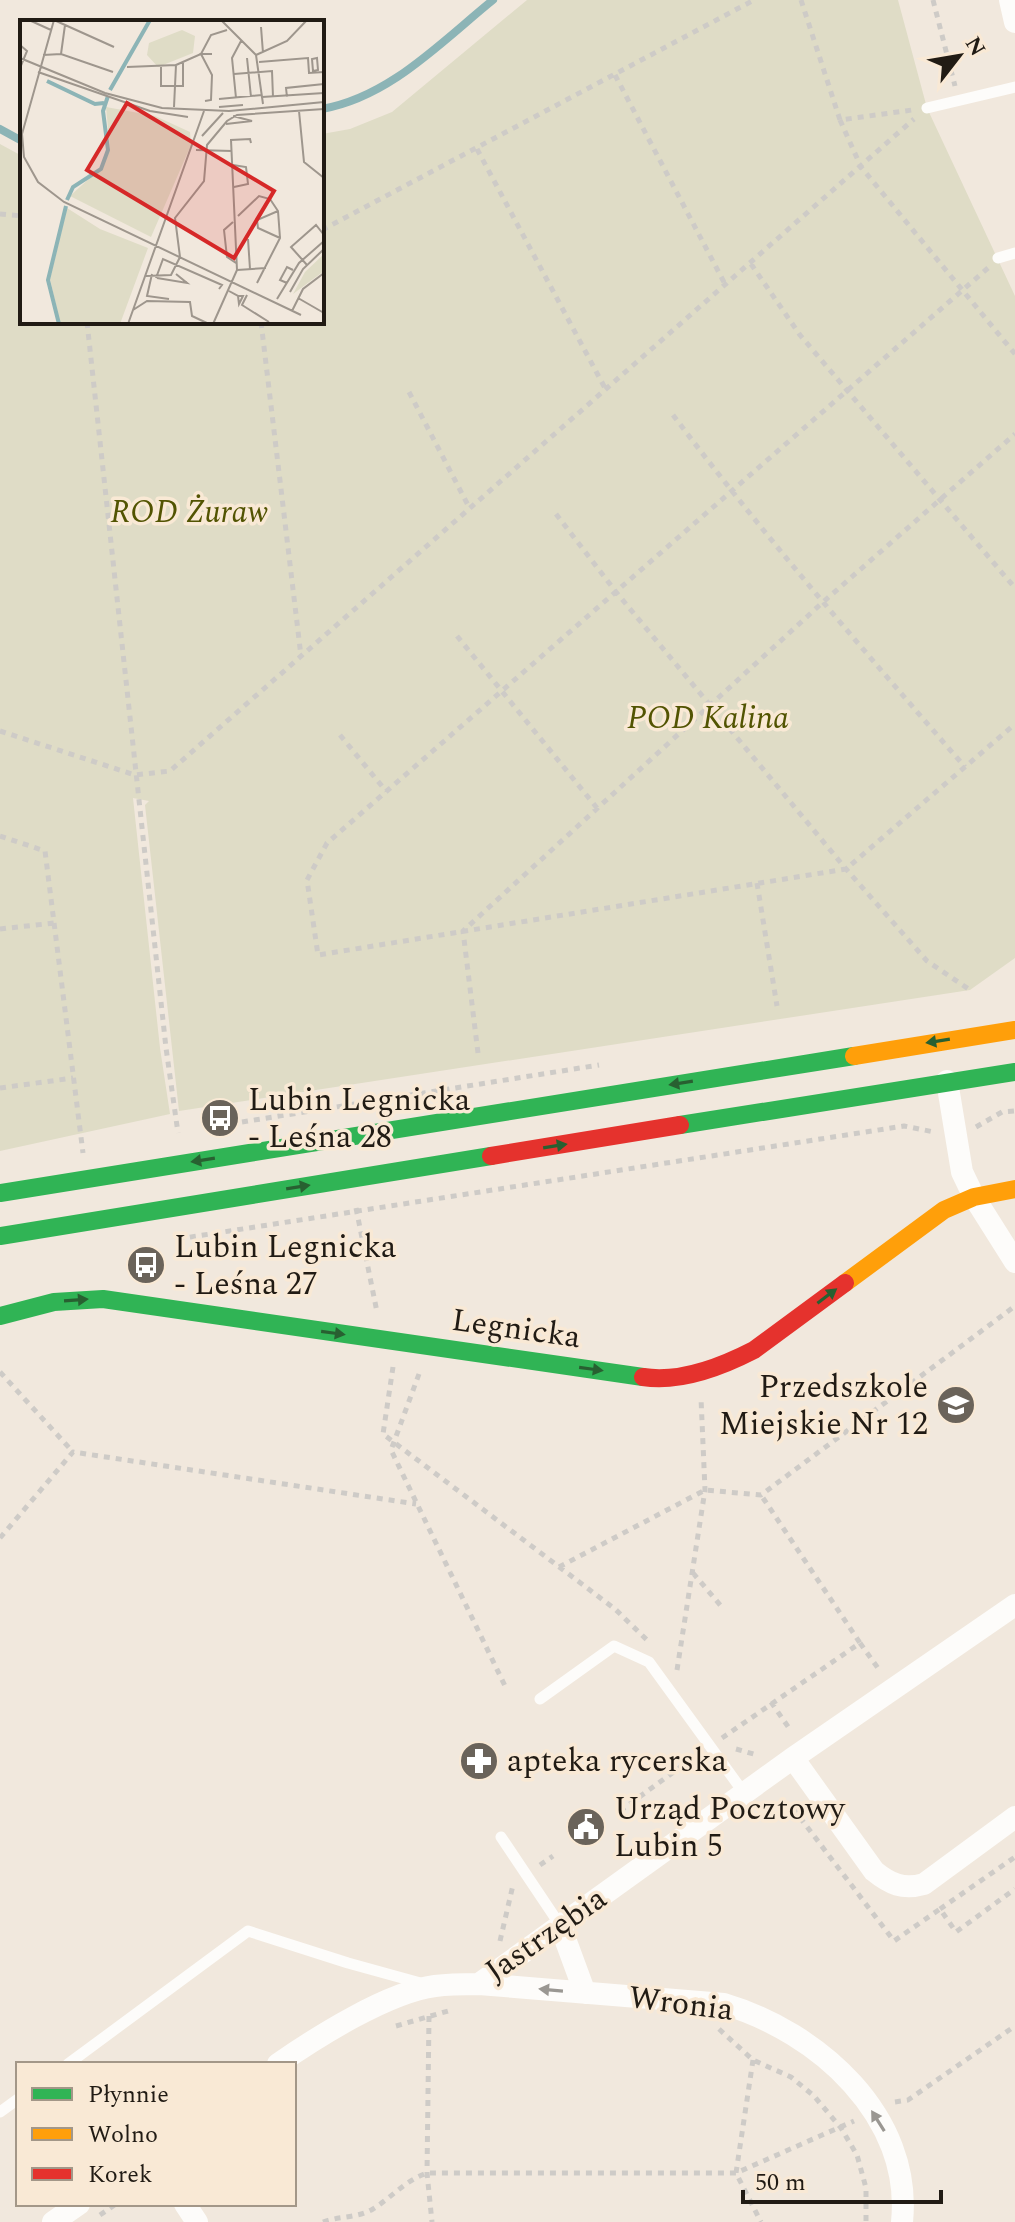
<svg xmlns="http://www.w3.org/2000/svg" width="1015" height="2222" font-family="Spectral,serif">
<rect width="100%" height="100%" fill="#f1e8dd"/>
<path fill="#dfdcc6" d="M527 0H898L927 108 1015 296V958L970 990 179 1111 145 805 149 801 133 798 160 1048 170 1114 0 1151V144L22 156V322H322V134L350 129 392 112Z"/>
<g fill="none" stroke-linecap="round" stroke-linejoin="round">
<path stroke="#8cb4b6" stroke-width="8" d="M322 109C390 97 441 42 493 0
M0 129 22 141"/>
<path stroke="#cecbc7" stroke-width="5" stroke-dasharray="6 6" stroke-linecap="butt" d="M801 0 840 120 912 110
M933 0 955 86
M615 75 726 286
M840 120 861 167 1015 354
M477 149 606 390
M0 214 22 216
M322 230 754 0
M751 264 800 335 1015 588
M988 268 327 843 307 880 318 955 846 869 1015 724
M87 322 166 1048 178 1133
M261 322 301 656
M409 392 470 509
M673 415C765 537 865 652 965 767
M556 514 616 592 846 869 927 961 970 990
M457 636 597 808
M0 731 135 775 170 771 914 119
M340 735 386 791
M0 836 45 851 83 1153
M757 883 777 1006
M0 929 54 923
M478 1053 463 931 822 603 1015 434
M0 1088 73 1078
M242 1122 599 1065
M976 1127 1002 1112 1015 1111
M356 1208 377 1312
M178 1239 904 1126 934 1132
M393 1367 383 1434 615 1609 647 1640
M0 1372 73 1452
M419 1374 391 1450 506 1688
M0 1538 73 1452 416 1504
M559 1567 705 1490 761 1495 1015 1306
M693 1573 721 1606
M860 1643 880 1671
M677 1670 705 1490 701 1398
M771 1702 791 1731
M722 1738 860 1643 761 1495
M736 1749 757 1755
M769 1807 777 1804 795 1811 894 1941 940 1909 956 1932 1015 1889
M620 1811 697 1755
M540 1865 553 1856
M940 1909 1015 1857
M500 1941 513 1885
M429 2016 427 2173 432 2222
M396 2026 448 2011
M719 2029 753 2060 791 2077 814 2096 841 2128 857 2155 866 2188V2222
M753 2060 736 2173 761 2222
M895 2102 908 2100 1015 2026
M100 2215 116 2204
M323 2222C339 2216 358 2218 373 2209 392 2197 406 2180 427 2173H736L854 2121"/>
<path stroke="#fdfcfa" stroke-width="11" d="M927 108 1015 87
M998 258 1015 253
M540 1699 614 1646 649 1662 744 1793
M501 1837 560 1925
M68 2064 248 1931 348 1963 424 1984
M0 2112 18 2099"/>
<path stroke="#fdfcfa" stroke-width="22" d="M1010 0 1015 22
M947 1081 962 1172 974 1197 1015 1262
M793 1758 874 1871C890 1884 903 1890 924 1884L1015 1817
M560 1925 585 1993
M479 1984 724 2004C818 2032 913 2116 902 2222
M278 2064C317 2037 388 1992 435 1986 450 1984 465 1984 479 1984L793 1758 1015 1605
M185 2204 197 2222
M53 2222 79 2204"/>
<path stroke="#30b455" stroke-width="18" d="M680 1125 1015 1072
M0 1193 854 1056
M0 1236 491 1156
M0 1316 54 1302 103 1299 643 1377"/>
<path stroke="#ff9f0a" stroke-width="18" d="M854 1056 1015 1030
M845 1283 944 1210 974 1197 1015 1189"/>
<path stroke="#e5322d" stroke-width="18" d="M491 1156 680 1125
M643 1377C680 1383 721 1367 754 1350L845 1283"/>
</g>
<defs><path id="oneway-solid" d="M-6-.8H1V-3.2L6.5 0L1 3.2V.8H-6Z" transform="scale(2)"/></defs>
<g fill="#286031">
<use href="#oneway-solid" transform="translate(938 1041) rotate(171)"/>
<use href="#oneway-solid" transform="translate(681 1083) rotate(171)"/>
<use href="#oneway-solid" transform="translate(555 1146) rotate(-9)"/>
<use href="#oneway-solid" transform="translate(203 1160) rotate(171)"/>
<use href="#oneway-solid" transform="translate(298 1187) rotate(-9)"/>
<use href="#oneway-solid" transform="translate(827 1296) rotate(-37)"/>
<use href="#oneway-solid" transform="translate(76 1300) rotate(-4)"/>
<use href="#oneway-solid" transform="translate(333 1333) rotate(8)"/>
<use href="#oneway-solid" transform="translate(591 1369) rotate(8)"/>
</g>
<g fill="#9a9792">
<use href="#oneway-solid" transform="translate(551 1990) rotate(-175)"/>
<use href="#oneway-solid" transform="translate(878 2121) rotate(-122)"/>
</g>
<defs>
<symbol id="bus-disc" viewBox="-11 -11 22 22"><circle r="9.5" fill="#6a635a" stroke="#f9e9d5"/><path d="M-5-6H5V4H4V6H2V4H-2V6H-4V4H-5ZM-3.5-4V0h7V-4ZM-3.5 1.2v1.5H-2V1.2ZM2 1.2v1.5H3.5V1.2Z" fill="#fff"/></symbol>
<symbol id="school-disc" viewBox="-11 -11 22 22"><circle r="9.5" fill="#6a635a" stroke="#f9e9d5"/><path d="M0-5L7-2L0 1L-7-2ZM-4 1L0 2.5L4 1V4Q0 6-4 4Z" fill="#fff"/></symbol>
<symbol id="pharmacy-disc" viewBox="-11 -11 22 22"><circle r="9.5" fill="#6a635a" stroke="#f9e9d5"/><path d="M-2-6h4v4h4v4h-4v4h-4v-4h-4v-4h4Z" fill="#fff"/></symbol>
<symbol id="civic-disc" viewBox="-11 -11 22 22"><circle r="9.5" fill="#6a635a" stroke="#f9e9d5"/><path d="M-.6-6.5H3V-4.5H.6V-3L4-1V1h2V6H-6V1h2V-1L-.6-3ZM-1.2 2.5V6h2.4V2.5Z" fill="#fff"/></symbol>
</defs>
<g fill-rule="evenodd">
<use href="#bus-disc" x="198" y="1096" width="44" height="44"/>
<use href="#bus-disc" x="124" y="1243" width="44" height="44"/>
<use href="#school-disc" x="934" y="1383" width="44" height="44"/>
<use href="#pharmacy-disc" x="457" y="1739" width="44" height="44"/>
<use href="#civic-disc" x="564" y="1805" width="44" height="44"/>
</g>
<g text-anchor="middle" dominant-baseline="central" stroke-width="7" stroke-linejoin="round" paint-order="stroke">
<g font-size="32" font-style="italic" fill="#525402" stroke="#f9e9d5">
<text x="189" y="512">ROD Żuraw</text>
<text x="708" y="718">POD Kalina</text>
</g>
<g font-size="32" fill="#211b14" stroke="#f9e9d5" text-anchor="start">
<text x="248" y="1100">Lubin Legnicka<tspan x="248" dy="37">- Leśna 28</tspan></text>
<text x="174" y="1247">Lubin Legnicka<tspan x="174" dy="37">- Leśna 27</tspan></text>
<text x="928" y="1387" text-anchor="end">Przedszkole<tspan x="928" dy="37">Miejskie Nr 12</tspan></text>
<text x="507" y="1761">apteka rycerska</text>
<text x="614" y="1809">Urząd Pocztowy<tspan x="614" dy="37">Lubin 5</tspan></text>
</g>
<g font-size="32" fill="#211b14" stroke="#f9e9d5">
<text transform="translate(516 1329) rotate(8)">Legnicka</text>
<text transform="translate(546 1935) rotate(-35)">Jastrzębia</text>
<text transform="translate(681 2004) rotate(7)">Wronia</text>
</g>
</g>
<g transform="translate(20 20)">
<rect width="304" height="304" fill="#f1e8dd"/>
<path d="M162 10 175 16 173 33 138 47 127 35 129 23ZM86 87 135 96 170 112 171 125 131 217 50 176 84 145 90 129ZM47 188 80 209 128 228 100 304 40 303 30 259ZM304 234V251L273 274 285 252Z" fill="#dfdcc6"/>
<path fill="none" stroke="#8cb4b6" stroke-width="4" d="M27 61 75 84 84 83M90 70 130 0M47 180 53 167 81 149 88 130 83 91 88 76M39 304 28 260 46 186"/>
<path fill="none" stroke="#9e968d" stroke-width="2" d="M9 0 31 10M34 0 2 114 4 137 18 162 44 182 281 295M34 0 94 27M201 0 236 35 243 84M241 7 243 33M0 25 7 31 0 48M41 34 45 5M23 35 41 34 93 52M236 35 267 21 287 0M0 38 85 73 142 88 209 91 304 82M227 38 231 77M297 38 298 50 293 51 292 39ZM239 42 288 38 289 53 304 52M107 47 156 45M141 47V66H163V42M18 52 130 91 168 97M214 54 252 51 253 77M242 77 304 73M267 77 266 68 304 64M216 78 212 38 221 21M199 79 242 75M185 81 191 80 192 55 181 34H192M154 87 156 45 181 34 191 15 207 10M199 87 223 85M279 91 284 142 304 158M206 104 232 101 213 96M182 116 203 93M176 130 212 131M213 145 226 147 228 164 214 167M258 191 237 200 238 208 260 218M218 196 239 176 250 179 258 191 260 218 237 263M213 202 204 210 207 237 216 243M228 219 230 249M287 245 271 227 296 205 304 215M217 250 246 248M132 254 127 276 149 279M126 256 151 255 160 237 155 198 184 161 187 125 207 101 217 95 304 89M136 258 143 239 202 265 199 269M137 258 167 263 156 254M267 263 260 260 267 247 273 250M209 271 218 276 219 284 223 276H218M270 272 283 249 304 229M227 275 222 285 249 302M278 278 304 293M257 279 279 243 304 221M113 290 127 281 170 282 172 296 189 304M272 291 283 269 304 253M108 304 184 91M193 304 217 250 211 120 230 119 231 123"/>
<path fill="#d62828" fill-opacity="0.15" stroke="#d62828" stroke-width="4" d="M107 83 254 171 214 238 67 150Z"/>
<rect width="304" height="304" fill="none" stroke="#211b14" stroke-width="4"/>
</g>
<rect x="16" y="2062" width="280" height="144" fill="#f9e9d5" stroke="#a39788" stroke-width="2"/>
<rect x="32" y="2088" width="40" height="12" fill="#30b455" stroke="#a39788" stroke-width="2"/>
<text x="88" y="2102" font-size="24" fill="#211b14">Płynnie</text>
<rect x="32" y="2128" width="40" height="12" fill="#ff9f0a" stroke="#a39788" stroke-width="2"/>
<text x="88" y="2142" font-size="24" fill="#211b14">Wolno</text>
<rect x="32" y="2168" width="40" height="12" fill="#e5322d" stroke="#a39788" stroke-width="2"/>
<text x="88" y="2182" font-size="24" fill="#211b14">Korek</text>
<g transform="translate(959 56) rotate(59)" stroke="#f9e9d5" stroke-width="6" paint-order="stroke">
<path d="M0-6L14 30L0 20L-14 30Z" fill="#211b14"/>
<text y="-12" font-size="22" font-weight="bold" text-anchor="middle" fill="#211b14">N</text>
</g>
<path d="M743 2190v12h198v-12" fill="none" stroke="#211b14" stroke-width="4"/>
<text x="755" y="2190" font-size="24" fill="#211b14" stroke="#f9e9d5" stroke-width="6" paint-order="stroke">50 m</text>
</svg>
